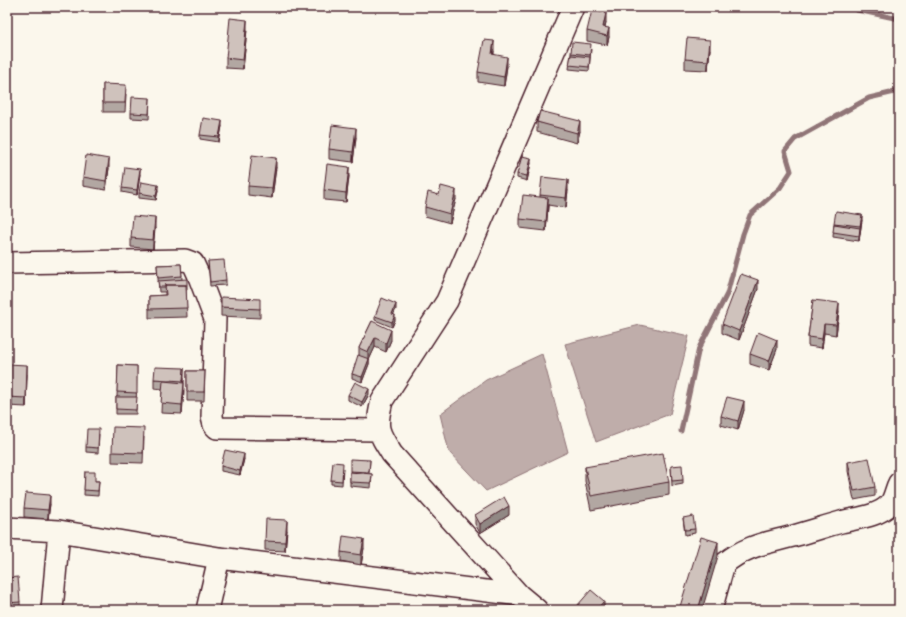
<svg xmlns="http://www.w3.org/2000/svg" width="906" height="617" font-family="Pangolin,sans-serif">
<rect width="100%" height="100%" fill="#fbf7ec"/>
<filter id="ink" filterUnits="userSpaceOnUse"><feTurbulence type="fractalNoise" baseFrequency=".025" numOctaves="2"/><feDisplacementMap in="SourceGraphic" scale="8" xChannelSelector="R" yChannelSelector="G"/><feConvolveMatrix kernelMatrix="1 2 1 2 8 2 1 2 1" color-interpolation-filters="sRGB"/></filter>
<g filter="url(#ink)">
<path fill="#bfadaa" stroke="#907477" d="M640 325 689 336 670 414 596 442 565 344Z
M542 354 568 452 486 491 449 452 440 414 486 380Z"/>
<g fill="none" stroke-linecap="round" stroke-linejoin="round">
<path stroke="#907477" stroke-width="5" d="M856 7 857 10 899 19
M681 431 699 348 727 294 743 234 750 215 780 188 791 171 785 151 795 139 869 98 899 91"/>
<defs>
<path id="minor" d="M7 263 185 260 193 263 198 274 215 319 212 417 214 425 217 428 379 430
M7 528 59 531 219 558 519 595
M52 610 59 531
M207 610 219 558
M537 610 519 595 392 454C378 432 375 428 382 401L447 301 573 7
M711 610 724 564C748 544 769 543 797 535 812 531 826 526 841 522 856 518 877 517 889 505 895 499 895 490 899 483"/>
</defs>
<use href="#minor" stroke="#4a1f2b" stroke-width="24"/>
<use href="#minor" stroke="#fbf7ec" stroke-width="21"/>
</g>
<path fill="#b2a7a2" stroke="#4a1f2b" d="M606 22 605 27 609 37 607 45 587 41V31Z
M247 29 243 69 226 68V58Z
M591 49 589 71 569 69 571 53Z
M710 49 708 70 685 69V59Z
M494 51V54L507 66 504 86 478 82V72Z
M103 84 126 94 125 112H103Z
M150 98 149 119 131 118V113Z
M537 122 580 131 577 143 537 132Z
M222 126 219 142 200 139V135Z
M356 137 353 162 329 159V149Z
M531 163 527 181 517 178V174Z
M276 167 272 198 248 195V186Z
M109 168 106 190 83 186V177Z
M140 174 137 195 122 192V188Z
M349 176 346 202 324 200V190Z
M158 190 156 200 139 198V193Z
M568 190 566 208 548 205 546 231 520 228V219L540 197V195Z
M456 199 450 223 425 216V207Z
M862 220 859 241 833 237 834 223Z
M155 228 153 249 131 247V238Z
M208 261 226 280V285L210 286Z
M181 264 182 279 187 285V290H186L187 317 149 318V296L165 295V292H159L157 265Z
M758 289 739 340 722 333V324Z
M813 300 839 312 836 335 824 333 822 348 808 346V337Z
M221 307 260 308V318L221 316Z
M396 309 393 314 395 320 392 327 375 320V316Z
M372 321 391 340 386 352 375 347 369 360V364L362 382 352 378V374L359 356V348Z
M7 334 10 339 9 354H7Z
M777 349 769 370 750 364V354Z
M7 364 27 374 26 407 7 406Z
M118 365 137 366 136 414H116V397H117Z
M187 371H205L204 401H187Z
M184 378 182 414 161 413 162 389 154 388V379Z
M369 394 362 407 348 400V395Z
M744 410 738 430 721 425V416Z
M99 434 98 453 86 452V447Z
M144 437 143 463 112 462V452Z
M244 459 240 475 221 471V466Z
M370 460 369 474H372L371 488 350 486V471Z
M848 462 875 487V496L854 500 848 471Z
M671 466 683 480V484L672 486Z
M585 467 669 482V495L591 510 585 481Z
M343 468 342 485 331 484V480Z
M85 472 95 481H99L98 496 84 495Z
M50 504 48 519 24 517V508Z
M475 515H509L480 533 475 524Z
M683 518 695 529V533L685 535Z
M287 530 285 551 265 550V541Z
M364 548 361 565 341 561V552Z
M7 578 20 602V610H7Z
M577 606 604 610H577Z"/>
<path fill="#918884" stroke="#4a1f2b" d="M606 13V22L603 36V27Z
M247 20V29L243 69V60Z
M609 28V37L607 45V36Z
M710 40V49L708 70V61Z
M494 41V51L492 63V54Z
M507 57V66L504 86V77Z
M222 121V126L219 142V137Z
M580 121V131L577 143V133Z
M356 128V137L353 162V152Z
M276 158V167L272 198V188Z
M531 158V163L527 181V176Z
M109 159V168L106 190V181Z
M349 167V176L346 202V193Z
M140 169V174L137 195V190Z
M568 180V190L566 208V198Z
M158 185V190L156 200V196Z
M456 190V199L450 223V214Z
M548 198V207L546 231V222Z
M862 215V220L859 241V236Z
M155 218V228L153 249V240Z
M758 280V289L739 340V331Z
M839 303V312L836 335V325Z
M396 304V309L392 318V314Z
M395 315V320L392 327V322Z
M824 324V333L822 348V339Z
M391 330V340L386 352V343Z
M375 338V347L369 360V364L362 382V377L368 361V352Z
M777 340V349L769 370V361Z
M27 365V374L26 407V398Z
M184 368V392L182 414V405Z
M369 389V394L362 407V402Z
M744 401V410L738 430V421Z
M244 454V459L240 475V471Z
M50 495V504L48 519V510Z
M509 506V515L480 533V524Z
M287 520V530L285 551V542Z
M364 539V548L361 565V555Z
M718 542V556L702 610H698Z
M604 601V610H596Z"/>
<path fill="#cfc2bc" stroke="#4a1f2b" d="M592 10 606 13 603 27 609 28 607 36 587 31Z
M230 18 247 20 243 60 226 58Z
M687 38 710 40 708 61 685 59Z
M484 40 494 41 492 54 507 57 504 77 478 72Z
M572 42 591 44 590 55 571 53Z
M571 55 590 57 589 67 569 65Z
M103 84 126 85 125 103H103Z
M132 97 150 98 149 114 131 113Z
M540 111 580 121 577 133 537 122Z
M203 118 222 121 219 137 200 135Z
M332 125 356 128 353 152 329 149Z
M86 155 109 159 106 181 83 177Z
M252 155 276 158 272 188 248 186Z
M522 156 531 158 527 176 517 174Z
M327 164 349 167 346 193 324 190Z
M125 167 140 169 137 190 122 188Z
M542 177 568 180 566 198 540 195Z
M141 182 158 185 156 196 139 193Z
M441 186 456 190 450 214 425 207 428 192 439 195Z
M523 195 548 198 546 222 520 219Z
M836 211 862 215 860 226 834 223Z
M133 216 155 218 153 240 131 238Z
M834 224 860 228 859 236 833 232Z
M224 260 226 280 210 282 208 261Z
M181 264 182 276 158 278 157 265Z
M741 274 758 280 739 331 722 324Z
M187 279V285H165V287H159L158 281Z
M165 285H186L187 308 149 309V296L166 295Z
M221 297 260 299V309L221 307Z
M382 298 396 304 392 314 395 315 392 322 375 316Z
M813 300 839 303 836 325 824 324 822 339 808 337Z
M372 321 391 330 386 343 375 338 368 352 359 348Z
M758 332 777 340 769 361 750 354Z
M7 334H10L9 350H7Z
M358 355 369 359 362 377 352 374Z
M7 364 27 365 26 398 7 397Z
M118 365 137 366V393L117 392Z
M155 367 184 368 183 381 154 379Z
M187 371H205L204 392H187Z
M163 381 184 383 182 405 161 403Z
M355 382 369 389 362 402 348 395Z
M116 397H137L136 410 116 409Z
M727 397 744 401 738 421 721 416Z
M113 427 144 428 143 453 112 452Z
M87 429H99L98 448 86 447Z
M225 450 244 454 240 471 221 466Z
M663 453 669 482 591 496 585 467Z
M869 458 875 487 854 491 848 462Z
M350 459 370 460 369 472 350 471Z
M333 462 343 463 342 481 331 480Z
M682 465 683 480 672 481 671 466Z
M85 472H95V481H99L98 491 84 490Z
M350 472 372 474 371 483 350 482Z
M26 493 50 495 48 510 24 508Z
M504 497 509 506 480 524 475 515Z
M693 516 695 529 685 530 683 518Z
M266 519 287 520 285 542 265 541Z
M343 536 364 539 361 555 341 552Z
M701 537 718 542 698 610H679Z
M18 577 20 602 7 603V578Z
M591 590 604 601 596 610H581L577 606Z"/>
</g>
<rect width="906" height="617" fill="none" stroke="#fbf7ec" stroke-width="24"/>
<rect x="12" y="12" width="882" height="593" fill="none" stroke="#4a1f2b" stroke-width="1.5" filter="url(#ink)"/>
</svg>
